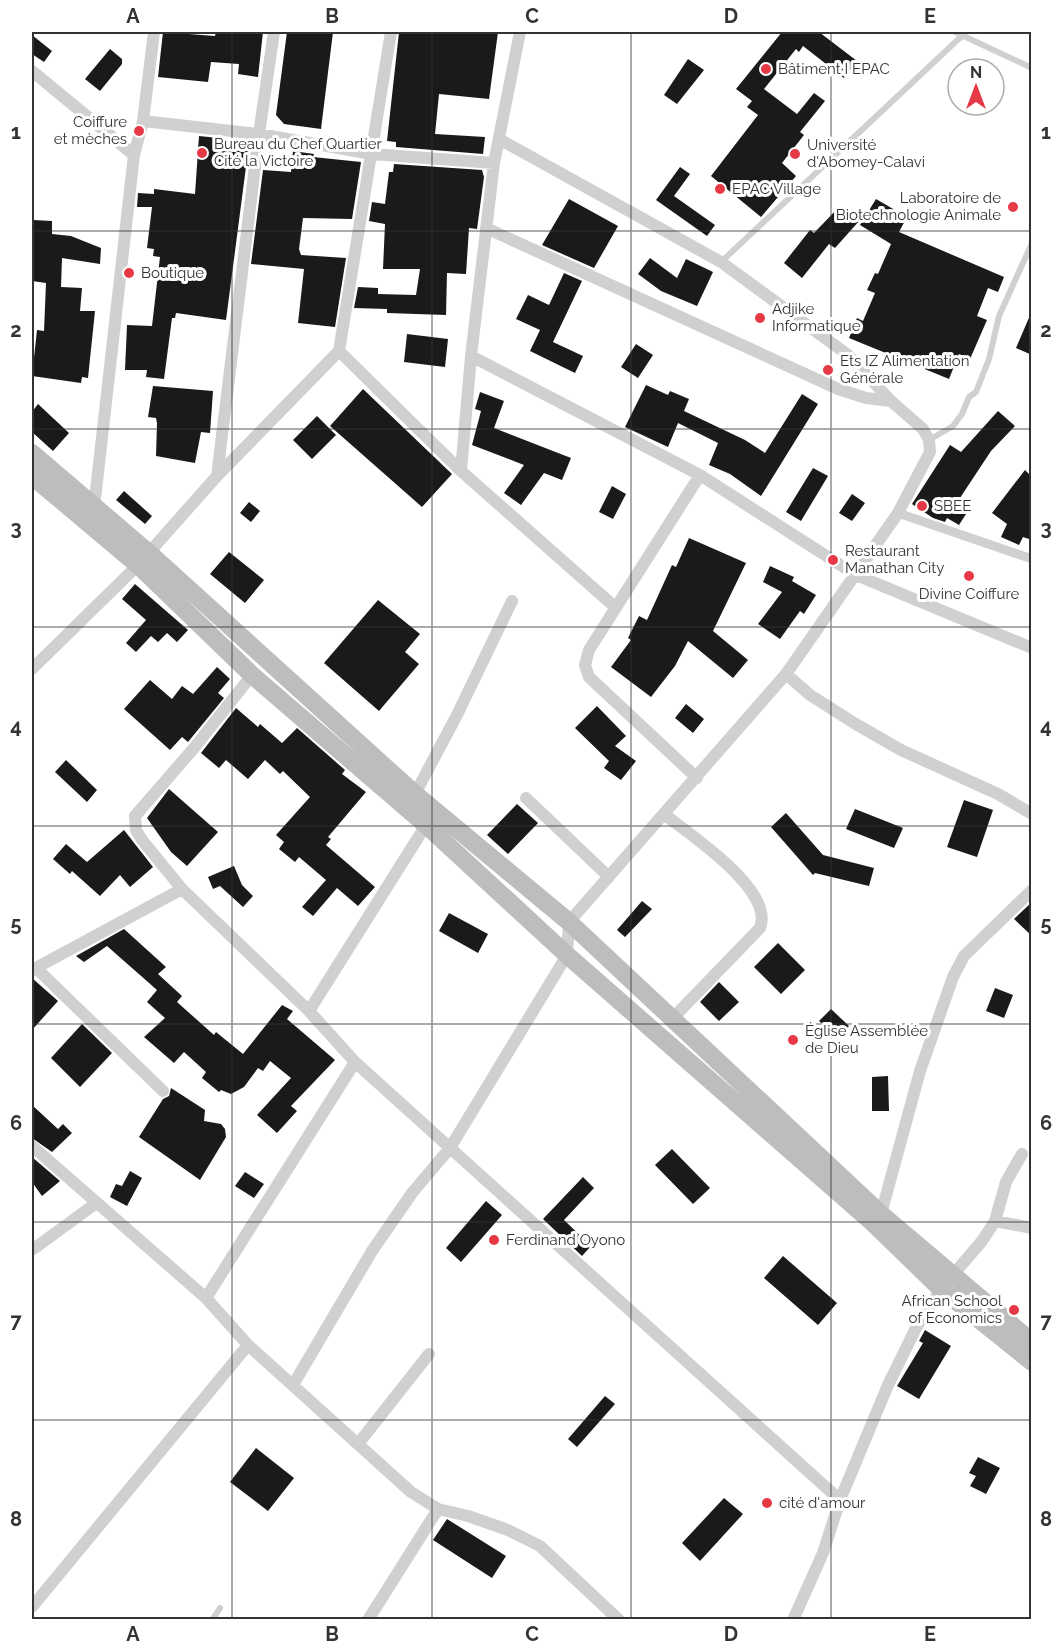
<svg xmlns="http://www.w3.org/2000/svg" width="1063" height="1651" font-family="Raleway,sans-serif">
<rect width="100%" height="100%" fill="#fff"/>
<path fill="#1a1a1a" d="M163 32 215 36 216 32H263L258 77 238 74 239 64 211 62 208 82 158 77Z
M287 32H333L321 129 284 124 276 115Z
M399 32H498L489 99 439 94 435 134 485 137 483 154 396 147V142L387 141Z
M782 32H819L857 61 844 78 803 46 799 52 796 49 764 89 797 114 814 93 825 101 800 132 804 135 782 163 796 176 761 217 711 176 758 115 747 107 752 101 736 89Z
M32 35 52 51 44 62 32 54Z
M110 49 122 59V64L100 91 85 79Z
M688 59 704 70 677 104 664 95Z
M199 136 247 141 249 144 226 320 176 313 175 318H172L164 379 146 377 147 370H125L127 325 152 326 160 257 153 256 154 249 147 248 152 207H137L138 193 154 194V189L195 194Z
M293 151 314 154 313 157 361 162 352 219 303 218 299 249 301 255 346 258 335 327 298 323 304 269 251 264 263 170 291 172Z
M394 164 482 170 484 177 477 229 469 228 466 274 447 273 446 315 387 313V309L354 308 358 287 378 288V294L416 295 420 269H383L385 224 369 221 372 202 385 204 389 172H393Z
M680 167 690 174 674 196 715 225 707 236 656 200Z
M569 199 618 226 594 268 542 245Z
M876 199 907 217 899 232 1004 277 998 292 988 288 977 316 987 320 970 359 959 354 949 379 849 338 857 318 863 321 875 293 867 290 875 273 878 274 891 244 860 225Z
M840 206 860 220 835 248 829 244 802 278 784 263 810 230 814 233Z
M33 220 52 221V234L71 236 101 248 100 264 62 258 61 287 82 288 80 311H95L88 378 82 377 81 383 32 376 37 330 44 331 46 283 32 281Z
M650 258 677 278 686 259 713 272 697 306 661 291 638 274Z
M564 273 582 281 553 342 583 356 575 373 530 351 540 330 516 319 528 295 549 305Z
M1031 313H1032V355L1016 348Z
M407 334 448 339 445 367 404 362Z
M636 344 653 355 638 378 621 367Z
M646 385 668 395 670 391 689 399 684 411 745 440 765 453 802 394 818 404 761 496 730 474 709 465 718 443 678 423 668 447 625 427Z
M153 386 213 391 210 433 201 432 195 463 156 456 157 423 156 418 148 417Z
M363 389 452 474 422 507 330 426Z
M480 392 504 401 494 428 571 458 562 480 544 473 521 505 504 493 524 465 472 445 481 411 475 409Z
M38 404 69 433 53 451 32 432V412Z
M998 411 1015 426 991 451 954 507 966 514 959 525 947 518 945 522 933 518 912 504 950 445 961 452Z
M317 416 336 435 312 459 293 440Z
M813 468 828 476 801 521 786 512Z
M1025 470 1032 477V540L1023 537 1019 545 1001 537 1007 524 992 513Z
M612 486 626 494 613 519 599 512Z
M124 491 152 516 145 524 116 500Z
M852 494 865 503 852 521 839 513Z
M249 502 260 511 251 522 240 513Z
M689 538 746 563 713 631 748 660 733 678 688 641 675 666 651 697 611 667 631 640 628 638 639 616 647 620 672 565 676 567Z
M229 552 264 580 245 603 210 574Z
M770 566 794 577 792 581 816 595 804 614 800 611 780 639 758 624 782 592 763 582Z
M135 584 188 630 177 642 167 633 158 642 151 636 136 652 126 643 146 620 122 599Z
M378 600 420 634 405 652 419 664 379 711 324 663Z
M217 667 230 679 218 693 224 698 188 742 182 737 170 750 124 709 150 680 172 699 182 686 193 694Z
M686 704 704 719 693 733 675 718Z
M597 706 626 736 615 746 636 761 621 780 604 768 609 761 575 728Z
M236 708 258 727 260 724 282 743 297 728 345 770 342 774 366 792 328 837 331 839 326 845 375 887 358 906 337 888 313 916 302 907 326 880 299 857 295 862 279 849 284 842 276 835 310 797 283 771 280 774 265 760 248 779 226 760 219 768 201 753Z
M66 760 97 790 87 802 55 772Z
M169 789 218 832 187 866 171 852 147 818Z
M964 800 993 810 977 857 947 847Z
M517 804 538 823 508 854 487 835Z
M855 809 903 828 894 848 846 829Z
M786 813 823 855 874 868 869 886 815 873 813 875 771 827Z
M124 830 153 867 130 887 120 875 100 896 72 871 70 874 53 859 66 844 87 862Z
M234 866 242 885 253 896 243 907 220 886 213 889 208 877Z
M642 901 652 909 625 937 617 930Z
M1032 902V936L1014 919Z
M449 913 488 934 478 953 439 931Z
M124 929 166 967 158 974 182 996 177 1002 214 1035 216 1032 243 1054 282 1005 293 1011 287 1019 335 1060 291 1106 297 1111 277 1133 257 1115 291 1078 270 1061 263 1071 258 1068 244 1087 231 1094 221 1090 219 1092 202 1078 206 1072 184 1052 174 1063 144 1037 165 1018 147 1002 157 990 107 946 84 962 76 956Z
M778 943 805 970 781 994 754 967Z
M32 978 58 1001 32 1030Z
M719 982 739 1002 719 1021 700 1002Z
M995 988 1013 995 1004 1018 986 1011Z
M831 1009 849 1026 838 1038 819 1021Z
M82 1024 112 1053 80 1087 51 1058Z
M888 1076 889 1111H872V1077Z
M171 1088 205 1110 204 1121 221 1124 225 1129 226 1137 200 1180 139 1137 163 1099 169 1096Z
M32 1105 58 1129 63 1124 72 1133 52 1152 32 1138Z
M672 1149 710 1188 693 1204 655 1165Z
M32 1157 60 1181 42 1196 32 1182Z
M130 1171 142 1178 127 1206 110 1197 116 1184 122 1186Z
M245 1172 264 1184 254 1198 235 1186Z
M583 1177 594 1188 564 1220 591 1246 582 1256 543 1219Z
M486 1201 502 1215 461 1262 446 1248Z
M783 1256 837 1303 818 1325 764 1278Z
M925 1330 951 1346 919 1399 897 1386 923 1343 919 1341Z
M605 1396 615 1404 577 1447 568 1439Z
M256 1448 294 1478 268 1511 230 1482Z
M978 1457 1000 1468 986 1494 970 1486 976 1476 969 1473Z
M724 1498 743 1514 700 1561 682 1543Z
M447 1519 506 1556 492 1578 433 1540Z"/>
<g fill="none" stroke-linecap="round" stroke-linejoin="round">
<path stroke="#d0d0d0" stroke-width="6" d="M955 32 1032 68
M721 262 966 32
M929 440 953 426 962 414 969 397 976 392 989 359 999 316 1032 243
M212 1620 220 1608"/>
<path stroke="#d0d0d0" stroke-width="9" d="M898 513 1032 559"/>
<path stroke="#d0d0d0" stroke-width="12" d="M32 71 134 155
M143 121 259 134 372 154 494 163
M486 228 838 389 866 398 891 401
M339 351 461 471 615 607
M471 356 700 475 856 575 1032 648
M461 471 471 356 494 163 520 32
M217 476 259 134 274 32
M94 508 134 155 143 121 154 32
M32 669 138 565 217 476 339 351 391 32
M786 674 810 695 854 723 901 750 998 794 1032 814
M252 675 194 748 135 816 136 830 142 840 182 889 309 1011 355 1062 840 1500
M697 778 589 677 585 665 589 650 700 475
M415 794 457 715 512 601
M526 798 609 877
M664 814C690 835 775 890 760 928L672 1019
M36 968 163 1091
M32 970 182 889
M309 1011 426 825
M32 1146 206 1298 248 1345 411 1492 438 1509 468 1516 508 1530 540 1546 619 1620
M881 1214 920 1071 953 977 964 956 1032 890
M995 1221 1006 1182 1022 1154
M32 1250 95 1204
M206 1298 355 1062
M293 1385 372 1251 412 1193 450 1148 567 955 569 922 786 674 898 513 930 452 929 440 923 429 891 401 848 355 721 262 499 139
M358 1444 429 1354
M32 1607 248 1345
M368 1620 438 1509
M793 1620 823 1553 840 1500 888 1385 916 1328 941 1289 982 1241 995 1221 1032 1228"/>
<path stroke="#bdbdbd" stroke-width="18" d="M32 453 149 553 415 794 569 922 881 1214 1032 1342
M32 476 138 565 252 675 426 825 567 955 873 1223 941 1289 1032 1362"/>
</g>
<path fill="none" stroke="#333" stroke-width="1.5" stroke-opacity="0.55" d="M232 32V1620M432 32V1620M631 32V1620M831 32V1620M32 231H1032M32 429H1032M32 627H1032M32 826H1032M32 1024H1032M32 1222H1032M32 1420H1032"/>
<g fill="#e63946" stroke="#fff" stroke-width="2">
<circle cx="766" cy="69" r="6"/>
<circle cx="139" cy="131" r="6"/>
<circle cx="202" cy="153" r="6"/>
<circle cx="795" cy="154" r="6"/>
<circle cx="720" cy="189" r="6"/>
<circle cx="1013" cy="207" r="6"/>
<circle cx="129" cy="273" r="6"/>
<circle cx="760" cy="318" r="6"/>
<circle cx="828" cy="370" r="6"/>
<circle cx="922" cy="506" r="6"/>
<circle cx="833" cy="560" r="6"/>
<circle cx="969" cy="576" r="6"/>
<circle cx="793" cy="1040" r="6"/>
<circle cx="494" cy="1240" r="6"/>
<circle cx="1014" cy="1310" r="6"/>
<circle cx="767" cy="1503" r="6"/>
</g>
<g text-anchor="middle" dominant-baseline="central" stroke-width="6" stroke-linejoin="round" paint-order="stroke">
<g font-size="15" fill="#333" stroke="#fff" text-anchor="start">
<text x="778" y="69">Bâtiment I EPAC</text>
<text x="127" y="122" text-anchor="end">Coiffure<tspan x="127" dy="17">et mèches</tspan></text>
<text x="214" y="144">Bureau du Chef Quartier<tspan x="214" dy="17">Cité la Victoire</tspan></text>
<text x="807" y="145">Université<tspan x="807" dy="17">d'Abomey-Calavi</tspan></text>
<text x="732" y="189">EPAC Village</text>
<text x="1001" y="198" text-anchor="end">Laboratoire de<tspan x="1001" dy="17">Biotechnologie Animale</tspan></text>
<text x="141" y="273">Boutique</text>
<text x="772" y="309">Adjike<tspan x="772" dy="17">Informatique</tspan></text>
<text x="840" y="361">Ets IZ Alimentation<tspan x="840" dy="17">Générale</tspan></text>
<text x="934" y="506">SBEE</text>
<text x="845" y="551">Restaurant<tspan x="845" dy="17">Manathan City</tspan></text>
<text x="969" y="594" text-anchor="middle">Divine Coiffure</text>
<text x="805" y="1031">Église Assemblée<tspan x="805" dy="17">de Dieu</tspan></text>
<text x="506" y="1240">Ferdinand Oyono</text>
<text x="1002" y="1301" text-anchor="end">African School<tspan x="1002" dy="17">of Economics</tspan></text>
<text x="779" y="1503">cité d'amour</text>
</g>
</g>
<rect width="1063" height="1651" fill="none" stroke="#ffffff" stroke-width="66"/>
<g transform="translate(976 87)"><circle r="28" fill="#ffffff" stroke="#adadad" stroke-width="1.5"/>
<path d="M0-4.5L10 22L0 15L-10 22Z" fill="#e63946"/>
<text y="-9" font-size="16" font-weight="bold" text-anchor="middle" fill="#333333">N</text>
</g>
<rect x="33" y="33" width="997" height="1585" fill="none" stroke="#333" stroke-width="2"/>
<g font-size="20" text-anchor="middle" font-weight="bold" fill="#333">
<text x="133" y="23">A</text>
<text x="332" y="23">B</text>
<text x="532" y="23">C</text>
<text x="731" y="23">D</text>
<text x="930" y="23">E</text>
<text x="16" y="139">1</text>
<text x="1046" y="139">1</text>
<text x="16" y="337">2</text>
<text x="1046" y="337">2</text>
<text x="16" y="535">3</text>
<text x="1046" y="535">3</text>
<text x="16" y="733">4</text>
<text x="1046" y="733">4</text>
<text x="16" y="931">5</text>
<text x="1046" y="931">5</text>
<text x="16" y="1130">6</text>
<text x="1046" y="1130">6</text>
<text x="16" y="1328">7</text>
<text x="1046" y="1328">7</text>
<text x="16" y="1526">8</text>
<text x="1046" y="1526">8</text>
<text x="133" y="1641">A</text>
<text x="332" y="1641">B</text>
<text x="532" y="1641">C</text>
<text x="731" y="1641">D</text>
<text x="930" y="1641">E</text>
</g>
</svg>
